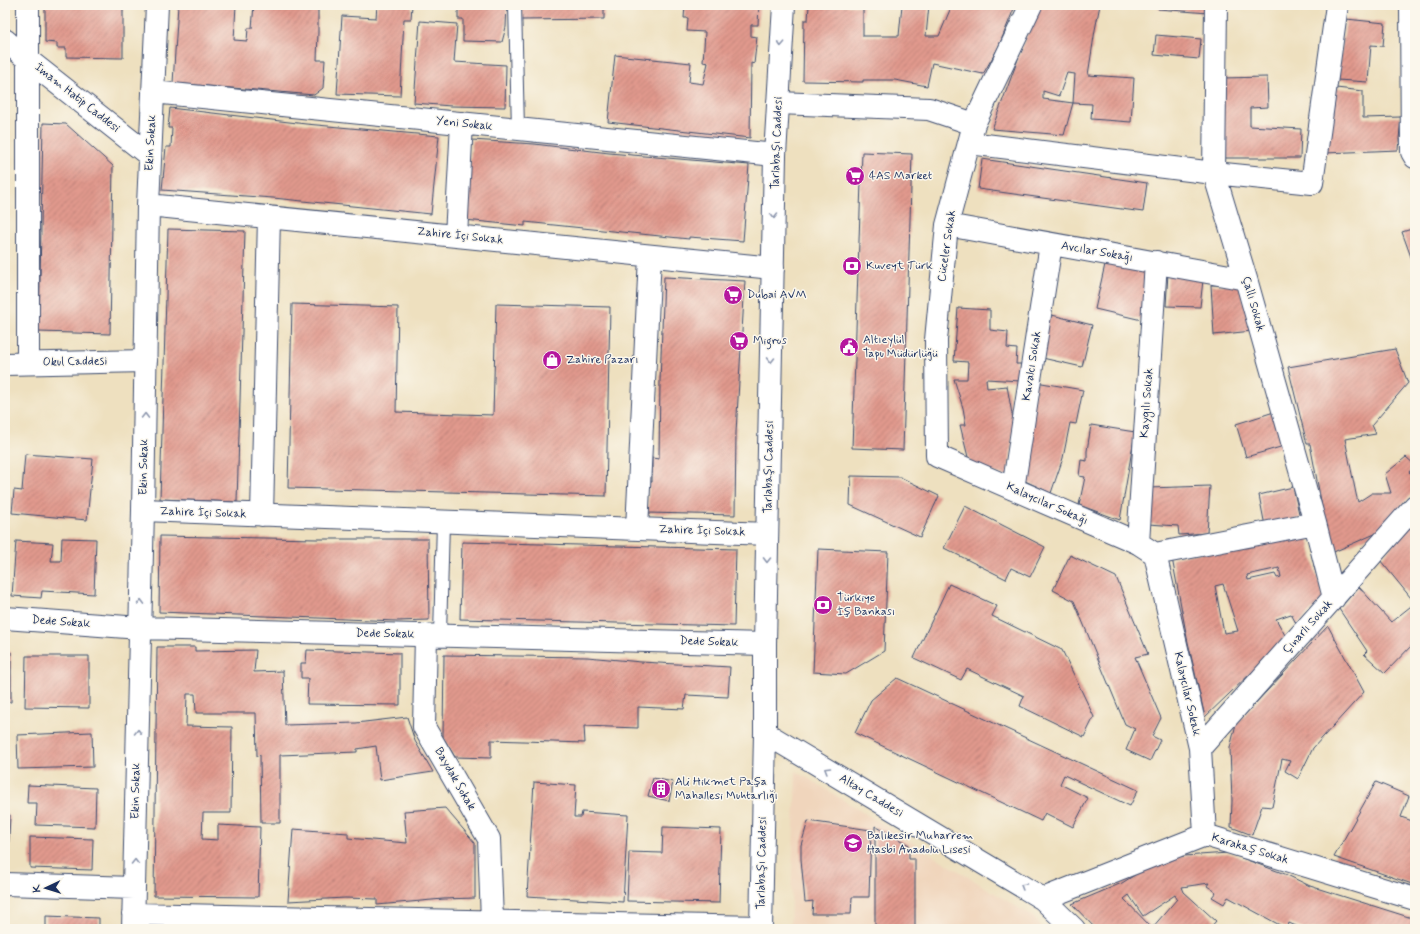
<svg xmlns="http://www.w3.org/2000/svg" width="1420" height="934" font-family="Mynerve,sans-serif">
<defs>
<pattern id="building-hatch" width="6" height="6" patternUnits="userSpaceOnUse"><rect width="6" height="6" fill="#e1998d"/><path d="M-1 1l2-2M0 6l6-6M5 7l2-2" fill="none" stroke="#b67d76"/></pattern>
</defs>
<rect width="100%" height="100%" fill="#fbf7ec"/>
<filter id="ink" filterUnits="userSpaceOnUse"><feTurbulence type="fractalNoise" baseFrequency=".025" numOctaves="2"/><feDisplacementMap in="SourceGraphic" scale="8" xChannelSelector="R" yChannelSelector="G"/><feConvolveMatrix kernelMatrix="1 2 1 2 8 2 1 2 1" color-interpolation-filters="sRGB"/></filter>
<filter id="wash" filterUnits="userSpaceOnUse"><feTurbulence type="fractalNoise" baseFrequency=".012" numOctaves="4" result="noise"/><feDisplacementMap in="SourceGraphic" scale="16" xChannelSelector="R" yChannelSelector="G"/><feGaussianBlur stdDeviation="0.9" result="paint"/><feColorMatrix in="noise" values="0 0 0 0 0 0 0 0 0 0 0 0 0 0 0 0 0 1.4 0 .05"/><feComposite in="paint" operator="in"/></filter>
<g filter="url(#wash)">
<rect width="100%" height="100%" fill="#eee0bf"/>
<path fill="#f0d5bc" d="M796 771 1032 916 1044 929H790Z"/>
<g id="blocks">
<path fill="url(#building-hatch)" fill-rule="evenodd" d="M45 5H123V58L66 57V48H57V43L45 42Z
M178 5H236L234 40 247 41 248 28H252L254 5H318V32L317 60H325L323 88 314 95 173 83Z
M377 5H412L411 19H404L400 96 337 94 342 16 376 18Z
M458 5H507L506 27 502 42 463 41V19H458Z
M521 5H604V19L521 20Z
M685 5H759L758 25H751V36L757 37 754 64 751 63 750 138 608 122 615 55 691 63 689 82 703 84 708 63 703 62 705 32 687 31 688 18H684Z
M809 5 863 6V36H899L902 5H929L926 36H939L952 5 1015 6 998 48 983 74 932 63 927 86 895 80H863V82L803 81 804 20H808Z
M1040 5H1100L1095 30 1088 75 1134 78 1131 122 1091 119 1092 104 1073 103 1064 135 992 129 1034 16ZM1067 73 1075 74 1073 103 1043 99V91L1059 96Z
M1158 5H1208V13L1158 9Z
M1346 19 1385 23 1383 46 1371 45 1368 82 1337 80Z
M420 21 457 24 454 62 506 65 505 107 451 106 414 103Z
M1156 35 1201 39 1199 59 1154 55Z
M1267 77 1268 107 1250 108V126L1301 129 1300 158H1223L1222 78Z
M1336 88 1363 91V118L1401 117 1398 150 1325 153 1328 121H1332Z
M170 108 306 124 439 136 431 214 273 198 162 190 166 147H171L172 128H168Z
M5 111H6L8 150H5Z
M43 123 66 124 113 166 110 334 39 332Z
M472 140 534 144 609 153 749 165 743 241 689 237V239L525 222V226L465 220Z
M862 152 912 154 903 450 852 448Z
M982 159 1147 183 1143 212 978 189Z
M1415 228V268L1402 232Z
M168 229 245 231 237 502 160 499Z
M1106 260 1150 270 1146 321 1095 309Z
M1168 273 1203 280 1200 307 1166 306Z
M664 277 745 281 736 432 735 515 648 513 649 482H652V458L659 459 660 381Z
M1211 285H1240L1252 331 1214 335Z
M292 304 398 307 396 412 493 415 496 304 610 307 606 496 288 488Z
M958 308 990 310V330L1008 332 1007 348 1017 349 1016 364H1021V381L986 379 987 388 1007 386 1014 425 1008 476 972 467 968 457 960 425H966L963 408 954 379H967L968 362 954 361Z
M1048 314 1092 325 1082 367 1038 357Z
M1395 349 1408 383 1372 425 1376 434 1345 439 1356 494 1358 502 1372 493H1391L1385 474 1406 457 1415 465 1409 472 1415 478V490L1377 533 1329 554 1321 501 1310 444H1307L1288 367Z
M1036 382 1083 390 1076 424 1070 423 1063 458 1051 493 1023 480Z
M1274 412 1284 446 1246 457 1236 424Z
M1091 425 1135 432 1120 520 1079 505 1085 477 1079 476 1081 460 1087 461V451Z
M25 454 93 459 87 520 12 513 14 490 22 491Z
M851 476 900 477 939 496 920 537 850 505Z
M1210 486 1207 533 1179 535 1178 526 1148 524V488Z
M1293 487 1300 518 1265 526 1259 495Z
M965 506 1045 547 1030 577 1011 568 1006 579 944 548Z
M1415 518V642L1385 673 1364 654 1367 651 1339 609 1359 587 1391 622 1415 603 1380 560Z
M1307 533 1315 570 1324 598 1297 625 1291 614 1276 619 1286 637 1252 672 1205 717 1187 638 1172 558ZM1279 568 1281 577 1277 578 1275 574 1248 580 1247 575ZM1223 584 1238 631 1224 633 1215 586Z
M160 536 317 539H428L429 620 397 621 159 612Z
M62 538 96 539 94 594 42 591 41 598 12 596 16 541 53 543 51 561H61Z
M462 542 736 549 734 626 460 619Z
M818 549 888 552 884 651 846 674 813 672Z
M1070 555 1116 577 1148 654 1135 657 1161 718 1152 736 1160 740 1150 761 1126 750 1135 729 1125 724 1074 601 1053 590Z
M949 584 997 606 992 616 1062 650 1094 717 1084 737 1020 706 1024 696 967 669 961 680 914 658Z
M1328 626 1364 692 1313 748 1298 779 1285 771 1290 761 1282 759 1272 807 1262 806 1252 835 1231 827 1232 801 1230 748 1236 724Z
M157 647H195V651L256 650 254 672 283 671 285 725 356 723 407 717 415 741 433 772 380 780 376 746 357 749V752L280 755V823H261L260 755 257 756 256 713H196L195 694H187L186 726 232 727 231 813H203L202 839 218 840V825L260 827 258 897 154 896Z
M307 650 400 653V705L307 704 308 678H301V663H306Z
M5 652H11V702H5Z
M444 655 587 657 641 662 730 667 728 697 686 695 684 709 638 707V728L584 726 585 743 491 740V758L455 757 443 737Z
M26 656H89V708L25 707Z
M897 678 1138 790 1130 806 1064 775 1060 784 1088 798 1073 827 1045 813 1041 821 855 733 871 700Z
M92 732 93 767 18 769 17 735Z
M653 778 673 782 669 801 648 796Z
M534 782 576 785 574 817H581L582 812 628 815 623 902 527 896Z
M1376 782 1409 796 1401 817 1415 822V885L1334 857Z
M28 785 96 788 95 827 36 825 37 803H27Z
M445 808 475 843V898L443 899 377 905V899L345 898 288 901 293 829 348 833V838L407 843 404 811Z
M5 814 10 815 8 860H5Z
M808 821 871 830 869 897H852L851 914H812L813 901 805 902 801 859V845Z
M875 826 909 845V859H915V929H875Z
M663 827 721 829 719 903 627 901 629 852 662 853Z
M30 837 93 839 92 870 30 868Z
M1228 853 1285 874 1310 886 1415 919V929H1303L1289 923 1287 929 1228 897 1224 904 1212 897 1216 892 1207 886 1209 883 1182 887 1184 892 1216 921 1209 929H1096L1072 904 1122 883 1146 868 1170 857ZM1129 895 1143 916 1175 895 1177 899 1152 928 1124 899Z
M46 916 99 918V929H46Z"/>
</g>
</g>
<g filter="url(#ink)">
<use href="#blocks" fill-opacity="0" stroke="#3b4a6d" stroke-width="1"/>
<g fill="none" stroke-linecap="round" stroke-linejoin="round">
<defs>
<path id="lane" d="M515 5 518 129
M440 635 443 522"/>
<path id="street" d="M28 5V363
M1031 5 974 124 947 225 936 340 937 456 1138 543 1155 554
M1216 5 1214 173 1246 279 1315 523 1334 598
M1411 5 1412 152 1415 157
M5 40 28 60 150 156
M153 92 775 155
M778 103 929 109 974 124
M969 143 1214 173 1312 183 1337 5
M148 205 773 268
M947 225 1246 279
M456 236 462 123
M1013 489 1051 244
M143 510 767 534
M262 515 269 217
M637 529 650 256
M1138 543 1156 262
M1155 554 1200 748 1205 835
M1155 554 1315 523
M5 618 140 628 765 644
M426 635 424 727 489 839 492 921
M765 733 1043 899 1074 929
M1200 748 1415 506
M5 884 134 888
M1043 899 1205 835 1415 899
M133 914 761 927
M133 929 143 510 148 205 157 5"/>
<path id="secondary" d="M5 364 146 361
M761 929 765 733V644L775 155 784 5"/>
</defs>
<use href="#lane" stroke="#3b4a6d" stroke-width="14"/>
<use href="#street" stroke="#3b4a6d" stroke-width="24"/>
<use href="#secondary" stroke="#3b4a6d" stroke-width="24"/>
<use href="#lane" stroke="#fff" stroke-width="12"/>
<use href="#street" stroke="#fff" stroke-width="22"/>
<use href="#secondary" stroke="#fff" stroke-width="22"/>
</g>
<defs><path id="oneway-chevron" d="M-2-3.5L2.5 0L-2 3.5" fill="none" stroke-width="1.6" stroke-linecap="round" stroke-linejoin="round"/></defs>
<g stroke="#8d97ae">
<use href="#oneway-chevron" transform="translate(781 44) rotate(93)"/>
<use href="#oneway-chevron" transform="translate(774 216) rotate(91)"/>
<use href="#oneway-chevron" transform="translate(771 360) rotate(91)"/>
<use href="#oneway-chevron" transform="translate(145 416) rotate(-89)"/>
<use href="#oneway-chevron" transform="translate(767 560) rotate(91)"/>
<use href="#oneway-chevron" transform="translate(141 602) rotate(-89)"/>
<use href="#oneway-chevron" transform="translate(138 732) rotate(-89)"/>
<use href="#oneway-chevron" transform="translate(827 770) rotate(-149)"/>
<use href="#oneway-chevron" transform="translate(135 862) rotate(-89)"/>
<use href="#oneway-chevron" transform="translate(1023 886) rotate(-149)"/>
</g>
</g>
<defs>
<symbol id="supermarket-disc" viewBox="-11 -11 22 22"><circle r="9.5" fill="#b5179e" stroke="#fbf7ec"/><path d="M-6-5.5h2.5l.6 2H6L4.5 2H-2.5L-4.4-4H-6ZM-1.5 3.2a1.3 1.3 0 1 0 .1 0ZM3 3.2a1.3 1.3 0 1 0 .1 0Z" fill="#fff"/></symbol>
<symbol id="bank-disc" viewBox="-11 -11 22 22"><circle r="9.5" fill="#b5179e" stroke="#fbf7ec"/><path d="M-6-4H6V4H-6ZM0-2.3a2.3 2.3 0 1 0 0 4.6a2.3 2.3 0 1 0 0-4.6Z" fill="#fff"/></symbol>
<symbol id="civic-disc" viewBox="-11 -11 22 22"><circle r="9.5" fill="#b5179e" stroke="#fbf7ec"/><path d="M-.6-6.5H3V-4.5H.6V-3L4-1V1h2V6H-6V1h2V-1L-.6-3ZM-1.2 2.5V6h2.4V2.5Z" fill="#fff"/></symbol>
<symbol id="shop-disc" viewBox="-11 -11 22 22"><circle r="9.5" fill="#b5179e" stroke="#fbf7ec"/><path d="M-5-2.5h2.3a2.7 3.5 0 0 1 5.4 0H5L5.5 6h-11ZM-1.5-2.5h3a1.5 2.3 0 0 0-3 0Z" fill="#fff"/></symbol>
<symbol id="building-disc" viewBox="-11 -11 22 22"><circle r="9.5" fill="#b5179e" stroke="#fbf7ec"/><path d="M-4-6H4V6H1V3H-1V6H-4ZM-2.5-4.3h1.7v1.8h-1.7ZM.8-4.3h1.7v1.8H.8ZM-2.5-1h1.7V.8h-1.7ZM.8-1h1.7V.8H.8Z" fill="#fff"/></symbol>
<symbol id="school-disc" viewBox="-11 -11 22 22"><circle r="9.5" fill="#b5179e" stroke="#fbf7ec"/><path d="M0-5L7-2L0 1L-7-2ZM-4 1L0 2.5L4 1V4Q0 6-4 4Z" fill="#fff"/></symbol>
</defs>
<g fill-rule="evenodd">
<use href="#supermarket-disc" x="844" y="165" width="22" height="22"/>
<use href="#bank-disc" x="841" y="255" width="22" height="22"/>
<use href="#supermarket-disc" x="722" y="284" width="22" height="22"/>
<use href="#supermarket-disc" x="728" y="330" width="22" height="22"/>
<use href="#civic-disc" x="838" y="336" width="22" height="22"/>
<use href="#shop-disc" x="541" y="349" width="22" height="22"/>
<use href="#bank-disc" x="812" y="594" width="22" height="22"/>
<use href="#building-disc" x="650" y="778" width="22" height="22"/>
<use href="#school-disc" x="842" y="832" width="22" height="22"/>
</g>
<g text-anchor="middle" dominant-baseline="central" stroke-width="3" stroke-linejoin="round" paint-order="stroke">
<g font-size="12" fill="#1b2f5e" stroke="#fbf7ec">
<text transform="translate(77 98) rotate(38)">İmam Hatip Caddesi</text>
<text transform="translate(464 124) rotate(6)">Yeni Sokak</text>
<text transform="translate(151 143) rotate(-87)">Ekin Sokak</text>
<text transform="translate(777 143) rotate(-88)">Tarlabaşı Caddesi</text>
<text transform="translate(460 236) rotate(6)">Zahire İçi Sokak</text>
<text transform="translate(947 246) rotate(-82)">Cüceler Sokak</text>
<text transform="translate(1097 252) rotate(10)">Avcılar Sokağı</text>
<text transform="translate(1253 304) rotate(74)">Çallı Sokak</text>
<text transform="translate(75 362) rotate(-1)">Okul Caddesi</text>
<text transform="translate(1032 366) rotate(-81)">Kavalcı Sokak</text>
<text transform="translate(1147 403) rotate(-86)">Kaygılı Sokak</text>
<text transform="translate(144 467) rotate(-89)">Ekin Sokak</text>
<text transform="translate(769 467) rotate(-89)">Tarlabaşı Caddesi</text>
<text transform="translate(1047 504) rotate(24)">Kalaycılar Sokağı</text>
<text transform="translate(203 513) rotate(2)">Zahire İçi Sokak</text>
<text transform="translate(702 531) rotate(2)">Zahire İçi Sokak</text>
<text transform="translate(61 622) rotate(4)">Dede Sokak</text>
<text transform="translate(1308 627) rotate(-48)">Çınarlı Sokak</text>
<text transform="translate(385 634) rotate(1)">Dede Sokak</text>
<text transform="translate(709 642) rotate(2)">Dede Sokak</text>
<text transform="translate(1187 694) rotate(77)">Kalaycılar Sokak</text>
<text transform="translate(455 779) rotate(60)">Baydak Sokak</text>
<text transform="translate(136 791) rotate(-89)">Ekin Sokak</text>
<text transform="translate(871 796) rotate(31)">Altay Caddesi</text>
<text transform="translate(1250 849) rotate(17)">Karakaş Sokak</text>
<text transform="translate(762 863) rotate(-89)">Tarlabaşı Caddesi</text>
</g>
<g font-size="12" fill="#1b2f5e" stroke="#fbf7ec" text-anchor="start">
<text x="869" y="176">4AS Market</text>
<text x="866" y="266">Kuveyt Türk</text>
<text x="747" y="295">Dubai AVM</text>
<text x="863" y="340">Altıeylül<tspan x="863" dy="14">Tapu Müdürlüğü</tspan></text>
<text x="753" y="341">Migros</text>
<text x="566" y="360">Zahire Pazarı</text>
<text x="837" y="598">Türkiye<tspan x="837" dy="14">İş Bankası</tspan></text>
<text x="675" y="782">Ali Hikmet Paşa<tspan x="675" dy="14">Mahallesi Muhtarlığı</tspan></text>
<text x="867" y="836">Balıkesir Muharrem<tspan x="867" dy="14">Hasbi Anadolu Lisesi</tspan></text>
</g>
</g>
<rect width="1420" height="934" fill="none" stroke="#fbf7ec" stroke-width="20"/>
<g transform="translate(46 888) rotate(266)" stroke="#fbf7ec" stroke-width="3" paint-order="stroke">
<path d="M0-3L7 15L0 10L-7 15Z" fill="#1b2f5e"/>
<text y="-6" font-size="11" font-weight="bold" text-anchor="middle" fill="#1b2f5e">K</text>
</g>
</svg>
